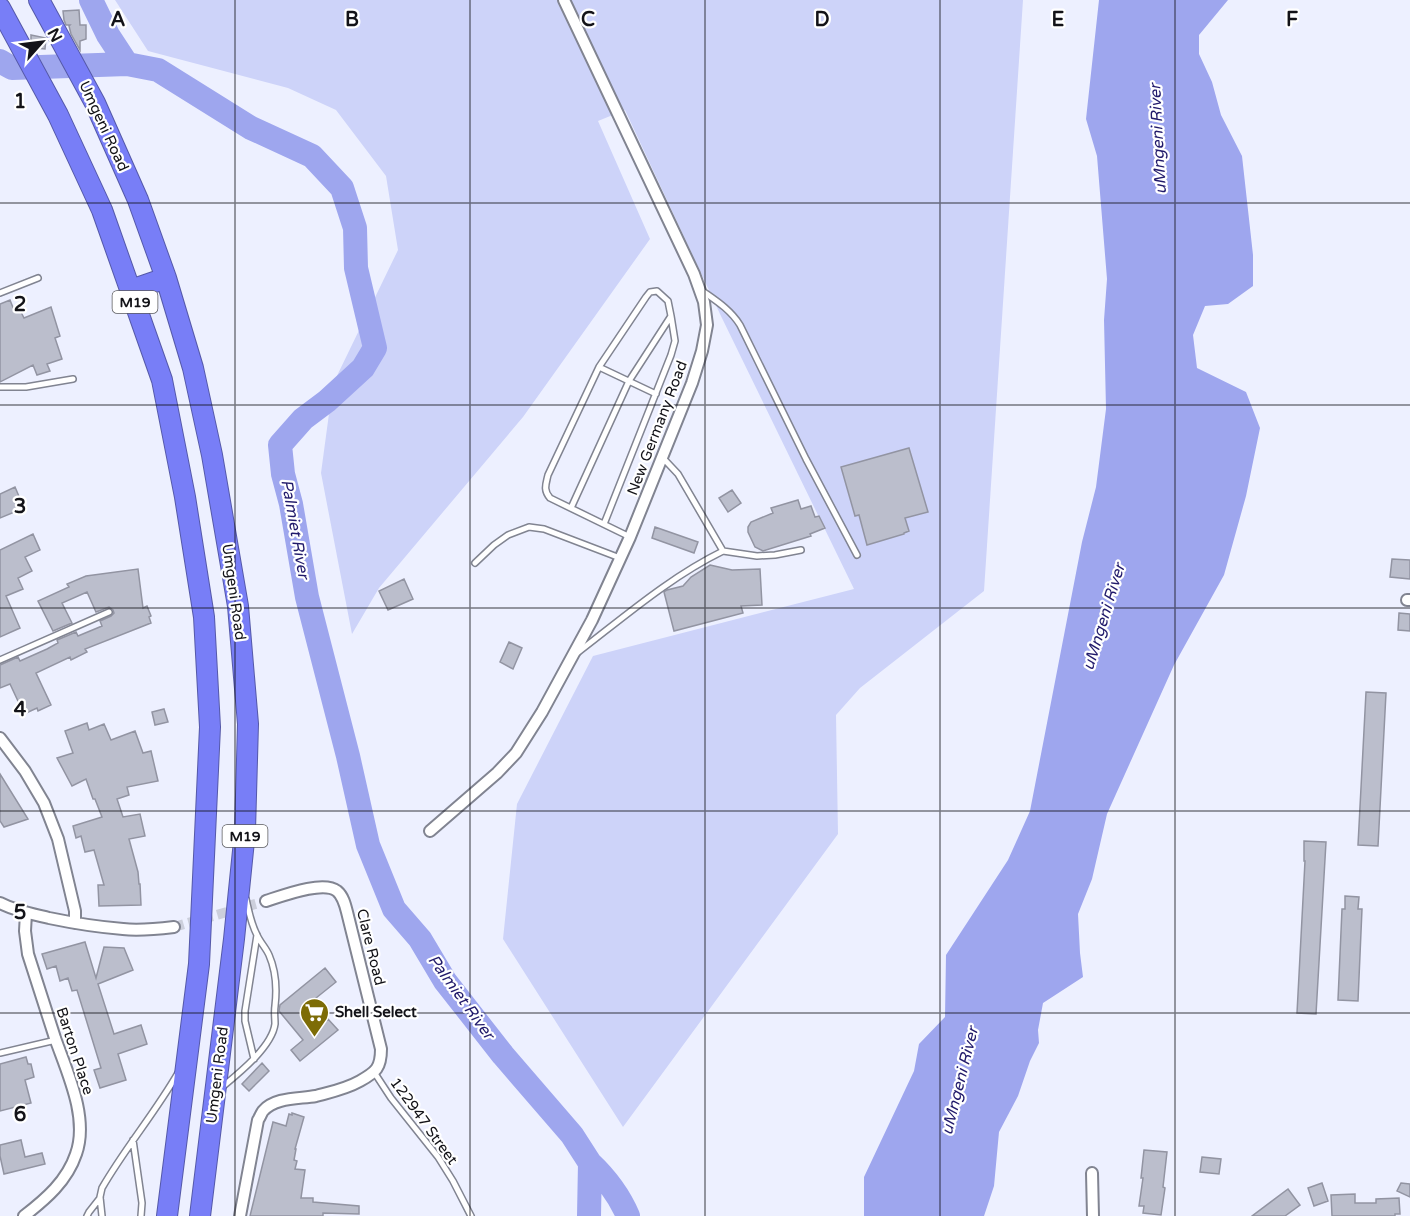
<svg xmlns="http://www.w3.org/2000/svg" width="1410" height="1216" font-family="'Varela Round',sans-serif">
<rect width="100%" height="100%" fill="#edf0ff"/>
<path fill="#cdd3f9" d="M115 0H1023L984 591 860 688 836 715 838 834 623 1127 503 939 517 804 593 656 854 589 720 314 625 110 598 121 650 239 523 417 379 588 352 634 321 473 333 384 398 250 386 176 336 110 288 88 148 51Z"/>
<path fill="#9ea6ee" d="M1099 0H1228L1199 35V54L1212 82 1221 115 1242 156 1253 255V286L1228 304 1205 306 1193 335 1197 368 1246 392 1260 428 1246 496 1224 575 1174 665 1107 814 1092 879 1078 914 1080 953 1083 977 1043 1003 1038 1030 1039 1043 1030 1061 1018 1096 999 1132 994 1186 984 1216H864V1177L914 1071 919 1044 945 1017 946 955 1008 860 1030 811 1082 542 1096 487 1106 409 1104 320 1107 279 1097 156 1086 119Z"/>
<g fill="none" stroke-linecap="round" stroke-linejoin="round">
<path stroke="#9ea6ee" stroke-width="24" d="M91 0 108 35 127 64
M0 61 12 68 127 64 158 70 251 128 312 156 342 188 355 228 356 268 375 348 363 368 327 401 303 419 280 445 283 474 291 504 307 597 348 756 368 845 394 909 420 939 445 981 503 1055 572 1135 590 1163 589 1216
M590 1163C606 1178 619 1195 628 1216"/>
</g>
<path fill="#bbbecc" stroke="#9294a2" stroke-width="1.5" d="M79 10 80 25H86V39L80 41V50L71 34 69 26 70 25H66L64 20 63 11Z
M31 35 46 38 45 49 35 48 31 39Z
M10 300 14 310 19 308 24 318 51 307 60 336 55 338 62 359 47 364 50 371 37 375 33 365 0 382V304Z
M909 448 928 512 905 518 909 531 904 533V534L867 545 859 515 855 516 841 467Z
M15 487 24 508 0 518V494Z
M732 490 741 503 728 512 719 498Z
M798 500 801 509 811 506 815 517 819 516 825 528 810 534 811 536 763 551 755 547 748 532V527L751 522 773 513 771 508Z
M655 527 698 542 694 553 652 538Z
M33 534 40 550 25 557 32 571 18 578 23 589 6 596 20 628 0 637V550Z
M1392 559 1410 560V579L1390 577Z
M710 565 732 570 760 569 762 605 741 606 743 613 674 631 664 592 667 590 683 586 691 577Z
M138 569 143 608 147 606 151 616 149 617 151 623 85 649 87 652 71 660 70 657 36 673 51 705 38 711 37 708 24 714 10 684 0 688V665L18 657 20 661 47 649 58 643 57 640 76 632 78 636 102 626 100 621 111 616 114 613 113 610 109 607 96 612 87 592 62 603 72 623 53 631 38 601 69 587 67 584 86 576Z
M404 579 413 599 388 610 379 591Z
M1399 613 1410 614V631L1398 630Z
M509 642 522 648 513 669 500 662Z
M1366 692 1386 693 1378 846 1358 845Z
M164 709 168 722 155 725 152 712Z
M87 723 89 730 104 724 111 740 135 731 143 753 151 751 158 781 127 787 129 795 117 799 123 817 140 814 145 836 129 839 138 872 139 884H140L141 905 99 906 98 885H104L94 850 85 852 81 836 76 838 73 826 102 817 95 799H93L86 779 72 786 57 758 73 753 65 731Z
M0 774 28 819 4 827 0 821Z
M1304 841 1326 842 1316 1014 1297 1013 1305 861H1304Z
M1345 896 1359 897 1358 909H1362L1358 1001 1338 1000 1342 909H1345Z
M85 942 96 978 104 947 124 948 133 970 98 984 114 1034 141 1025 147 1044 118 1054 126 1080 100 1088 94 1070 101 1068 77 990 72 991 68 978 60 981 56 966 47 969 42 954Z
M325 968 336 982 306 1006 321 1025 328 1019 338 1030 300 1061 291 1050 303 1040 279 1011 280 1005Z
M26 1057 28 1064H31L34 1077 25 1080 31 1103 0 1111V1064Z
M262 1063 269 1071 249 1091 242 1084Z
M292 1113 304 1117 295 1149H296L294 1160 297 1161 295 1169 305 1170 301 1198H313V1202L359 1206V1214L323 1213V1216H250L273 1122 286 1126 289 1114 292 1115Z
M21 1140 25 1157 42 1153 45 1164 4 1174 0 1156V1145Z
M1144 1150 1167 1152 1163 1187 1165 1188 1161 1215 1143 1213 1144 1206H1139L1143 1178H1141Z
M1202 1157 1221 1159 1219 1174 1200 1172Z
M1322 1183 1328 1201 1314 1206 1308 1188Z
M1401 1183 1410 1184V1197L1397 1191Z
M1288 1189 1300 1205 1285 1216H1252Z
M1355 1194V1203H1376V1199L1399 1198 1400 1214H1395V1216H1332L1331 1195Z"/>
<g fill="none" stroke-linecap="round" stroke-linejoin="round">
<path stroke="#cccfdc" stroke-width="10" stroke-dasharray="10 5" stroke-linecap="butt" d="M174 927 266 901"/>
<defs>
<path id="lane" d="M701 290C715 300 730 309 740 325L806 459 857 555
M0 293 38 278
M599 367 656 394
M0 387H26L73 379
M662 457 678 474 723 551 757 556 775 555 801 550
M571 508 629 381 671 316 668 301 657 291 650 292 646 297 599 367 548 475C546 484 543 490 550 498L630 537
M604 524 671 355 675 341 671 316
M475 563 494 545 508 535 529 527 544 529 620 558
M577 653C624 617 670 577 723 551
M0 660 109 612
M0 1053 56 1040
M254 1059 245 1021V1011L257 935
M374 1072 391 1098 438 1157 453 1181 471 1216
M221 1088C238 1074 272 1047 275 1024 275 1018 274 1012 275 1006 277 989 276 971 269 955 266 948 260 942 257 935 251 924 249 912 246 899
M133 1140 142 1203 141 1216
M87 1216 89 1212 100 1198
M102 1216 100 1197 102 1188C125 1148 155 1113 178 1073"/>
<path id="street" d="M1407 600H1410
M0 738 25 771 44 803 58 839 75 911V923
M430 831 497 773 516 753 542 712 592 620 630 537 692 383 702 351 707 325 704 302 694 274 564 0
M0 903C15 911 32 914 49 918 73 923 98 927 123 929 140 931 157 929 174 927
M1092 1173 1093 1216
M24 1216C46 1199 67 1181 76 1154 89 1118 67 1072 55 1038 46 1010 37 982 28 954L25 931 26 913
M240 1216 258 1120C259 1119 262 1112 263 1111 275 1097 299 1099 316 1096 331 1092 346 1089 360 1081 376 1072 381 1068 381 1049L347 912C345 904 343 896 337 891 323 880 282 896 266 901"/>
<path id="highway" d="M39 0 95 103 138 200 166 278 193 368 212 455 238 606 248 724 245 831 234 939 200 1216
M0 8 58 115 102 210 162 380 185 497 204 617 210 727 199 964 167 1216
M131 290 166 278"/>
</defs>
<use href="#lane" stroke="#818491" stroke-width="8"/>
<use href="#street" stroke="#818491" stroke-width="14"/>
<use href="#highway" stroke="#5559a9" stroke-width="22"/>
<use href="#lane" stroke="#fff" stroke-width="5"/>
<use href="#street" stroke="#fff" stroke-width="10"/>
<use href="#highway" stroke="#787ef7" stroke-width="20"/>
</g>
<path fill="none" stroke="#131318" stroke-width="1.5" stroke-opacity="0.55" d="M235 0V1216M470 0V1216M705 0V1216M940 0V1216M1175 0V1216M0 203H1410M0 405H1410M0 608H1410M0 811H1410M0 1013H1410"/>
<defs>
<symbol id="supermarket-pin" viewBox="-11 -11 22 30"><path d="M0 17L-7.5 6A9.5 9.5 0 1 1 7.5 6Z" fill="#7d6c06" stroke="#fff"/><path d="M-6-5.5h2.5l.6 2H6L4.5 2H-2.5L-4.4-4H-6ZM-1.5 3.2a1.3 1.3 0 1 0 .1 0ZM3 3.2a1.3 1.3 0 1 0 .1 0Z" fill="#fff"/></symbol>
</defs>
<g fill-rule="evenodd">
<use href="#supermarket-pin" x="298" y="996" width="33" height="45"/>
</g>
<g text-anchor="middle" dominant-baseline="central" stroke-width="4.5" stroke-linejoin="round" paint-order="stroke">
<g fill="#fff" stroke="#5a5a5d" stroke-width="1.5">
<rect x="112.5" y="291" width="45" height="22" rx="4.5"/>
<rect x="222.5" y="825" width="45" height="22" rx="4.5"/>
</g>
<g font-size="14" font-weight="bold" fill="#131318">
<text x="135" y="302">M19</text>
<text x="245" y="836">M19</text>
</g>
<g font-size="15" fill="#131318" stroke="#fff">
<text transform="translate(104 126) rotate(65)">Umgeni Road</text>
<text transform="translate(657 428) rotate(-69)">New Germany Road</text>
<text transform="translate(234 592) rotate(82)">Umgeni Road</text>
<text transform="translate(371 947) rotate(76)">Clare Road</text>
<text transform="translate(75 1051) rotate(72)">Barton Place</text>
<text transform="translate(217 1075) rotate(-83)">Umgeni Road</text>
<text transform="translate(424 1121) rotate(54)">122947 Street</text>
</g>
<g font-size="15" font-weight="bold" fill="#131318" stroke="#fff" text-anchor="start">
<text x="335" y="1012">Shell Select</text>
</g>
<g font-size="16" font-style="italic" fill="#211a6b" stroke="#fff">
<text transform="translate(1158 139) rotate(-93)">uMngeni River</text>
<text transform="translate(295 529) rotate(80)">Palmiet River</text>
<text transform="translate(1104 617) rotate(-73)">uMngeni River</text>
<text transform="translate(461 997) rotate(54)">Palmiet River</text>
<text transform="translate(960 1081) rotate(-76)">uMngeni River</text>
</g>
</g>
<g font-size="20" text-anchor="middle" font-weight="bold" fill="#131318" stroke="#fff" stroke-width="4.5" stroke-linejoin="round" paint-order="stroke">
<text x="118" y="26">A</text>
<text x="352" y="26">B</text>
<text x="588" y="26">C</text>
<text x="822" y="26">D</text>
<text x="1058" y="26">E</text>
<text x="1292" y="26">F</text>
<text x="20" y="108">1</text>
<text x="20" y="311">2</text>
<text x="20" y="513">3</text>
<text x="20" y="716">4</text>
<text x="20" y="919">5</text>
<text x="20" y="1121">6</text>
</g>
<g transform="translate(42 42) rotate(62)" stroke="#ffffff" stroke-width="4.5" paint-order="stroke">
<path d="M0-4.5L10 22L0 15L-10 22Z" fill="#131318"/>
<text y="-9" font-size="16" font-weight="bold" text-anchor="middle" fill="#131318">N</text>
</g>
</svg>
